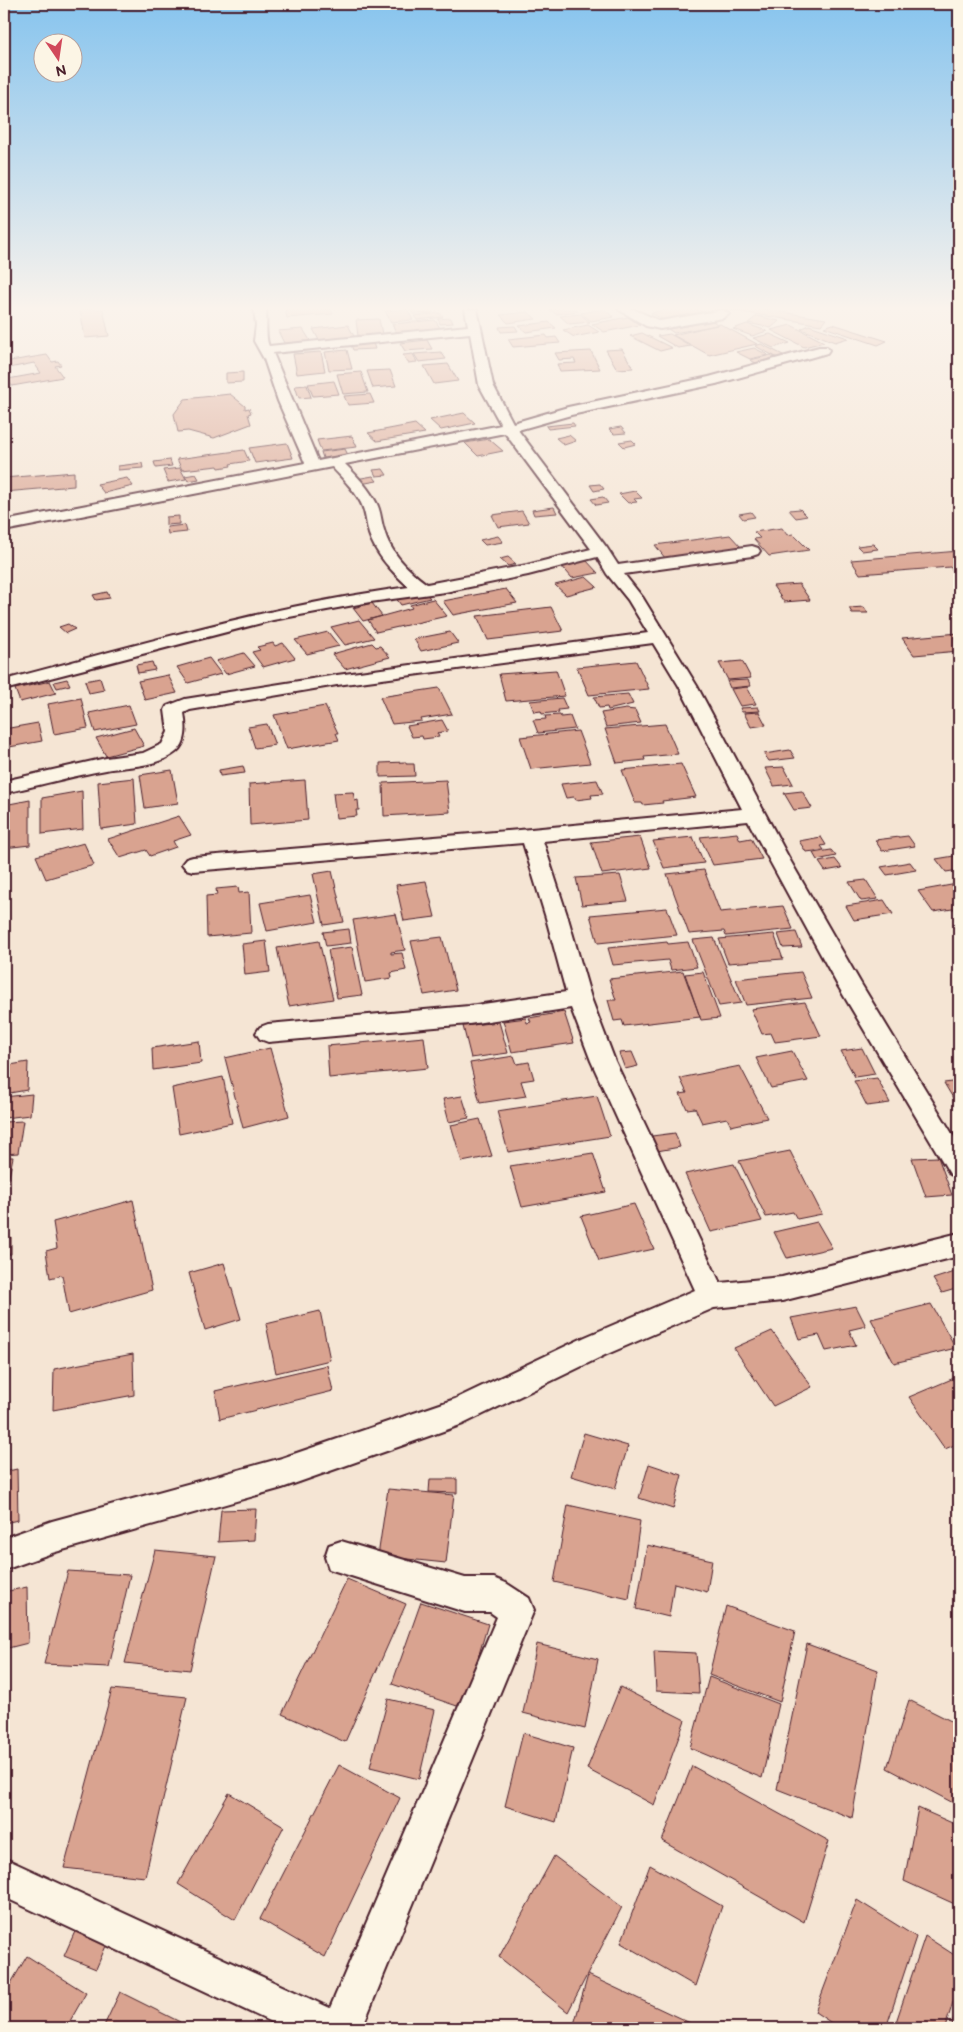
<svg xmlns="http://www.w3.org/2000/svg" width="963" height="2032" font-family="'Balsamiq Sans',sans-serif">
<rect width="100%" height="100%" fill="#f5e5d4"/>
<filter id="ink" filterUnits="userSpaceOnUse"><feTurbulence type="fractalNoise" baseFrequency=".02" numOctaves="2"/><feDisplacementMap in="SourceGraphic" scale="10" xChannelSelector="R" yChannelSelector="G"/><feConvolveMatrix kernelMatrix="1 2 1 2 8 2 1 2 1" color-interpolation-filters="sRGB"/></filter>
<g filter="url(#ink)">
<path fill="#d9a390" stroke="#4a1f2b" d="M80 309H103L109 336 85 338Z
M285 309H331L333 314 287 318Z
M407 309 413 320 391 322 385 311Z
M410 309H430L432 313 413 314Z
M549 309H575L578 311 556 314Z
M604 309 614 317 591 321 581 313Z
M669 309H696L703 312 666 321 651 313Z
M724 309H763L826 319 821 325Z
M528 312 536 319 508 323 500 315Z
M440 313 443 317 417 320 414 316Z
M580 314 590 322 569 324 560 316Z
M757 316 779 321 771 328 748 323Z
M628 317 640 325 604 332 592 324Z
M451 318 453 323 440 324 438 319Z
M379 319 382 334 358 336 356 320Z
M435 320 440 328 396 332 392 324Z
M713 321 718 325 674 333 668 329Z
M549 322 556 328 526 332 519 326Z
M720 324 757 344 709 355 673 335Z
M747 324 767 331 752 336 733 329Z
M833 324 887 341 878 345 824 327Z
M348 325 355 338 320 342 313 329Z
M588 325 599 332 574 337 563 330Z
M791 325 824 342 804 347 771 330Z
M809 325 848 338 835 342 801 329Z
M515 326 518 331 501 332 499 327Z
M303 329 311 342 285 345 278 331Z
M642 333 672 348 660 351 630 336Z
M670 334 691 346 678 348 657 336Z
M770 334 790 343 773 348 753 338Z
M546 335 548 338 556 337 560 343 513 347 508 339Z
M427 340 432 349 405 351 400 343Z
M373 343 375 349 353 350 351 345Z
M761 344 785 356 778 358 755 346Z
M754 348 768 355 750 359 736 352Z
M622 349 633 368 617 369 606 350Z
M347 350 352 369 329 370 325 352Z
M591 351 600 369 560 371 557 364 576 363 574 359 559 360 555 353Z
M321 352 325 371 297 374 293 354Z
M441 352 446 359 419 362 414 354Z
M413 354 417 362 408 363 403 355Z
M47 355 52 362 58 361 61 365 55 366 63 377 12 386 8 379 41 373 34 363 4 369V362Z
M771 355 777 358 756 363 750 360Z
M448 364 458 381 434 384 424 366Z
M390 370 396 386 373 388 367 371Z
M243 372V382L226 383V373Z
M361 372 368 392 343 394 337 374Z
M334 381 339 394 313 396 308 384Z
M307 385 311 397 299 398 295 386Z
M230 394 245 406V409L249 408 251 413 248 414 251 424 214 438 188 431 178 432 174 414 185 399Z
M370 394 374 403 348 405 344 396Z
M464 413 475 423 441 430 430 420Z
M573 423 575 426 548 429 546 426Z
M415 424 425 433 377 441 368 433Z
M621 427 626 433 614 434 609 429Z
M569 435 576 441 564 445 556 438Z
M352 436 357 447 321 451 317 440Z
M489 439 503 451 478 456 465 443Z
M632 440 636 444 624 447 619 442Z
M287 443 293 458 255 463 249 448Z
M345 449 348 455 323 458 321 452Z
M244 450 249 461 230 464 231 466 219 468 218 466 182 470 177 459Z
M170 460 172 466 156 468 154 462Z
M142 463 143 468 118 470V466Z
M180 468 186 479 168 482 163 470Z
M383 469 387 475 376 476 373 470Z
M74 472V486L4 492V478Z
M196 474 199 479 188 481 185 476Z
M373 476 377 481 360 484 356 479Z
M127 478 133 486 104 493 97 484Z
M600 484 604 489 594 491 590 485Z
M635 491 642 498 634 499 637 502 628 503 619 494Z
M603 497 608 503 596 505 591 499Z
M554 507 557 513 534 515 532 510Z
M800 509 807 516 796 518 789 510Z
M522 511 529 523 498 527 492 515Z
M751 512 755 517 743 519 739 514Z
M179 516V524L166 525V517Z
M185 525 187 532 168 534 167 527Z
M782 528 787 535 793 534 809 550 769 556 754 539 760 538 754 532Z
M730 535 741 547 665 558 655 545Z
M498 536 503 542 485 545 480 540Z
M873 544 878 549 862 551 857 546Z
M959 551V578L950 567 860 574 851 560Z
M508 557 516 564 508 566 500 559Z
M585 559 598 573 572 578 560 564Z
M586 577 597 587 566 595 555 585Z
M799 584 810 600 784 602 773 586Z
M506 589 517 603 453 615 443 601Z
M424 591 430 598 401 605 395 597Z
M107 592 110 598 96 600 93 595Z
M433 599 447 616 376 632 368 620 412 608 410 605Z
M372 603 382 616 363 621 353 608Z
M551 607 563 631 488 640 477 616Z
M864 607 868 613H852L849 608Z
M359 620 374 638 345 645 331 627Z
M68 624 75 629 66 633 59 627Z
M328 632 339 646 307 654 295 640Z
M450 632 458 643 421 651 414 639Z
M959 633V651L914 655 902 638Z
M273 643 275 646 283 643 295 658 263 667 252 652 260 650 257 647Z
M372 643 376 647 380 646 390 657 345 669 332 654Z
M244 653 255 666 226 674 216 661Z
M209 658 221 674 188 683 177 667Z
M636 661 649 689 589 695 577 667Z
M742 661 751 678 728 680 719 663Z
M152 662 155 670 138 673 136 665Z
M556 670 565 696 506 701 499 674Z
M168 675 177 693 145 700 138 681Z
M100 678 104 690 89 693 85 681Z
M67 679 70 685 57 688 54 682Z
M748 680 751 686 730 688 727 681Z
M50 681 56 693 20 702 15 689Z
M747 687 756 704 740 706 731 689Z
M439 688 452 714 421 719 422 721 392 724 380 697Z
M628 694 633 704 608 710 607 707 599 708 594 697Z
M81 698 88 728 54 734 48 704Z
M562 698 567 709 558 710 559 712 542 714 541 711 534 712 530 701Z
M129 705 136 724 95 732 89 713Z
M325 706 338 733H336L339 740 287 749 274 715Z
M758 707 760 711 742 712 740 708Z
M626 709 635 710 641 723 606 727 601 713Z
M759 712 766 725 751 727 744 713Z
M560 715 561 717 570 716 575 729 538 733 533 720 546 719 545 716Z
M442 720 448 731 437 733 439 737 423 739 422 736 412 737 407 726Z
M38 723 42 741 4 748V729Z
M267 724 275 745 255 748 248 727Z
M665 724 678 754 644 757 645 760 617 763 605 729Z
M134 728 144 746 106 756 96 738Z
M578 731 590 763 531 769 520 737Z
M790 750 795 758 769 761 764 754Z
M406 762V764H414L415 776 380 777V763Z
M681 764 696 797 662 801 663 803 643 805 642 803H635L622 770Z
M243 766 245 773 220 776 219 770Z
M784 767 793 784 774 786 765 768Z
M172 770 178 803 145 808 140 775Z
M134 778 137 824 101 829 98 782Z
M305 780 308 820 250 825 249 784Z
M446 780 450 812 384 816 383 783Z
M597 780 603 794 591 795 592 798 576 800 574 797 566 798 561 784Z
M82 791 83 829 42 834V798Z
M802 791 812 808 794 810 784 793Z
M353 792 355 801 358 800 359 810H356L357 816 336 818 333 793Z
M30 800V845L4 848V805Z
M179 816 191 835 173 841 176 847 150 856 146 850 120 858 108 839Z
M737 833 740 840 751 838 762 859 713 865 700 837Z
M908 836 915 846 882 851 875 840Z
M640 837 651 868 602 874 591 842Z
M693 837 704 863 664 868 653 841Z
M821 837 826 845 821 846 824 850 806 852 799 841Z
M84 843 94 865 46 879 36 856Z
M831 850 836 856 817 860 813 853Z
M954 856 959 864V870L946 872 936 859Z
M835 859 842 868 825 871 819 862Z
M910 862 916 870 887 875 881 867Z
M704 870 720 912 783 906 793 929 726 936 724 931 689 934 667 874Z
M332 871 344 922 324 925 313 874Z
M620 875 628 901 582 905 576 878Z
M866 880 878 899 861 901 849 882Z
M426 881 435 917 404 921 396 885Z
M957 884 959 887V908L933 912 918 891Z
M238 887 239 893 249 892 251 933 207 937 206 896 217 895 216 889Z
M310 895 317 922 267 931 260 903Z
M884 900 893 914 854 920 846 906Z
M667 908 677 935 598 943 590 915Z
M396 914 405 950 391 952V954L402 953 406 970 391 973 392 978 365 982 353 920Z
M349 929 351 943 326 946 323 932Z
M796 932 802 947 783 948 778 934Z
M774 934 783 959 728 963 719 939Z
M442 937 456 990 424 995 411 941Z
M714 938 741 1003 719 1006 693 940Z
M266 941 270 972 245 975 242 944Z
M319 941 333 999 289 1006 277 948Z
M667 942 668 944 688 942 697 967 671 970 668 960 613 965 608 948Z
M352 947 362 995 337 998 328 950Z
M683 971 700 1017 624 1026 622 1020 614 1021 608 1000H616L609 979Z
M703 972 720 1018 701 1020 685 974Z
M801 972 812 998 746 1005 736 979Z
M805 1002 821 1036 775 1042 771 1033 762 1034 751 1009Z
M564 1012 574 1043 512 1052 503 1021 526 1018 527 1023 531 1022 529 1018Z
M499 1022 508 1053 471 1058 463 1026Z
M424 1037 428 1068 329 1078 327 1046Z
M199 1041 201 1063 153 1070 152 1048Z
M270 1048 289 1116 243 1128 225 1058Z
M862 1048 875 1074 855 1077 841 1051Z
M792 1051 808 1081 771 1088 756 1058Z
M632 1052 638 1066 625 1069 619 1053Z
M514 1056 517 1064 529 1062 534 1079 521 1081 526 1096 480 1103 470 1063Z
M28 1062 27 1090 4 1094V1066Z
M740 1066 767 1118 731 1126 727 1118 702 1123 695 1108 687 1109 680 1094 687 1093 680 1078Z
M223 1077 232 1123 179 1134 172 1088Z
M877 1078 890 1103 867 1106 854 1081Z
M959 1081V1108L944 1083Z
M32 1094 30 1115 4 1118V1097Z
M462 1096 469 1118 449 1122 443 1099Z
M597 1096 610 1136 508 1152 497 1111Z
M480 1119 492 1156 462 1162 451 1125Z
M23 1121 18 1153 4 1154V1122Z
M675 1133 680 1147 657 1151 652 1136Z
M790 1151 822 1214 797 1219 793 1212 766 1217 739 1161Z
M593 1153 606 1192 522 1207 510 1166Z
M4 1157H13L4 1201Z
M938 1157 952 1195 926 1197 912 1158Z
M734 1164 762 1221 711 1232 685 1174Z
M133 1200 152 1290 69 1314 62 1275 50 1278 46 1251 57 1248 53 1222Z
M634 1204 654 1249 599 1261 581 1216Z
M817 1222 832 1248 787 1258 774 1232Z
M11 1237V1254L4 1255V1238Z
M224 1263 241 1319 205 1330 189 1273Z
M958 1271 959 1288 942 1293 933 1279Z
M931 1304 956 1348 894 1363 871 1319Z
M856 1306 866 1326 849 1330 856 1345 826 1351 819 1335 799 1339 791 1318Z
M320 1311 330 1360 276 1373 266 1324Z
M772 1331 812 1387 773 1406 734 1348Z
M133 1354 134 1395 53 1410 54 1369Z
M327 1365 333 1391 220 1419 215 1391Z
M959 1376V1443L945 1449 909 1397Z
M584 1433 628 1446 615 1489 571 1476Z
M649 1464 682 1475 673 1509 639 1498Z
M17 1469 18 1520 4 1523V1472Z
M430 1479H457V1493L429 1492Z
M388 1489 454 1495 446 1563 378 1556Z
M568 1505 640 1521 629 1599 554 1582Z
M256 1509 254 1540 218 1542 221 1510Z
M647 1545 712 1560 707 1592 674 1583 669 1617 636 1609Z
M155 1550 216 1556 190 1670 125 1663Z
M68 1571 130 1575 109 1667 44 1664Z
M347 1579 406 1604 345 1742 282 1714Z
M27 1587 28 1643 4 1649V1592Z
M421 1602 488 1624 463 1708 392 1684Z
M726 1606 795 1631 780 1702 709 1675Z
M537 1644 598 1659 585 1729 523 1713Z
M807 1644 878 1670 852 1818 777 1789Z
M654 1651 696 1653 699 1693 656 1691Z
M709 1677 779 1704 762 1778 690 1748Z
M620 1687 685 1720 654 1805 587 1769Z
M112 1689 187 1697 145 1877 64 1868Z
M388 1699 435 1710 419 1779 370 1767Z
M909 1700 959 1725V1806L887 1768Z
M523 1733 573 1748 556 1822 505 1806Z
M339 1765 400 1798 325 1957 260 1919Z
M692 1766 829 1841 804 1922 662 1841Z
M229 1793 284 1826 235 1920 178 1884Z
M918 1808 959 1826V1906L904 1881Z
M554 1856 622 1907 568 2012 499 1957Z
M650 1865 722 1906 695 1986 621 1943Z
M857 1900 916 1937 886 2028H839L815 2012Z
M77 1927 109 1939 96 1969 64 1956Z
M925 1936 959 1958V1983L945 2028H894Z
M27 1956 86 1993 66 2028H4V1995Z
M588 1975 690 2023 689 2028H573Z
M120 1992 180 2022 177 2028H103Z
M959 2001V2028H951Z"/>
<g fill="none" stroke-linecap="round" stroke-linejoin="round">
<defs>
<path id="minor" d="M254 309H266C267 319 265 339 269 346L468 326 465 309H477L493 385 513 423 568 407 709 377 819 347H827L829 350 827 353 716 384 571 415 518 430 607 548 618 565 752 546 758 548 760 551 758 554 752 556 624 574 643 598 697 686 791 862 860 982 959 1145V1177L950 1174 838 986 748 821 543 841 568 918 591 998 615 1061 720 1283 782 1277 959 1233V1256L782 1301 714 1308 605 1355 463 1424 282 1488 52 1553 4 1570V1538L52 1521 282 1458 455 1399 585 1337 695 1290 591 1061 571 1008 469 1024 268 1042 260 1039 256 1033 260 1027 268 1024 469 1006 566 992 546 918 523 843 193 871 186 869 182 864 186 859 193 857 531 829 742 809 679 686 653 643 337 685 190 710 184 713C186 725 188 743 176 752 157 767 128 766 106 770 71 776 38 786 4 793V781L106 758 143 753 162 744 168 732 165 710 167 706 185 699 337 675 648 633 628 600 607 574 597 557 528 575 445 592 370 602 273 620 4 690V680C138 645 271 605 409 587 393 573 376 555 369 534 366 524 366 513 361 503 354 489 342 478 332 467L4 531V521L305 463 278 401 264 359 254 341 256 325ZM470 333 479 385 501 425 318 461 273 353ZM505 433 591 549 527 565 427 584C409 571 390 553 384 530 381 521 381 512 377 504 369 488 357 476 345 464Z
M618 309H633L660 321 723 310 729 314 723 318 660 329 646 326Z
M341 1541 465 1578H494L506 1583 529 1598 534 1610 362 2028H284L4 1897V1858L330 2008 497 1617 490 1612H465L329 1569 325 1557 329 1545Z"/>
</defs>
<use href="#minor" stroke="#4a1f2b" stroke-width="4"/>
<use href="#minor" fill="#fcf5e5" fill-rule="evenodd"/>
</g>
</g>
<linearGradient id="sky" x2="0" y2="1"><stop stop-color="#87c4ee"/><stop offset="0.52" stop-color="#faf3ec"/><stop offset="1" stop-color="#faf3ec" stop-opacity="0"/></linearGradient>
<rect width="963" height="593" fill="url(#sky)"/>
<rect width="963" height="2032" fill="none" stroke="#fcf5e5" stroke-width="20"/>
<rect x="10" y="10" width="943" height="2012" fill="none" stroke="#4a1f2b" stroke-width="2" filter="url(#ink)"/>
<g transform="translate(58 58) rotate(167)"><circle r="24" fill="#fcf5e5" stroke="#b59f9b"/>
<path d="M0-4L9 19L0 12L-9 19Z" fill="#d1495b"/>
<text y="-8" font-size="14" font-weight="bold" text-anchor="middle" fill="#4a1f2b">N</text>
</g>
</svg>
